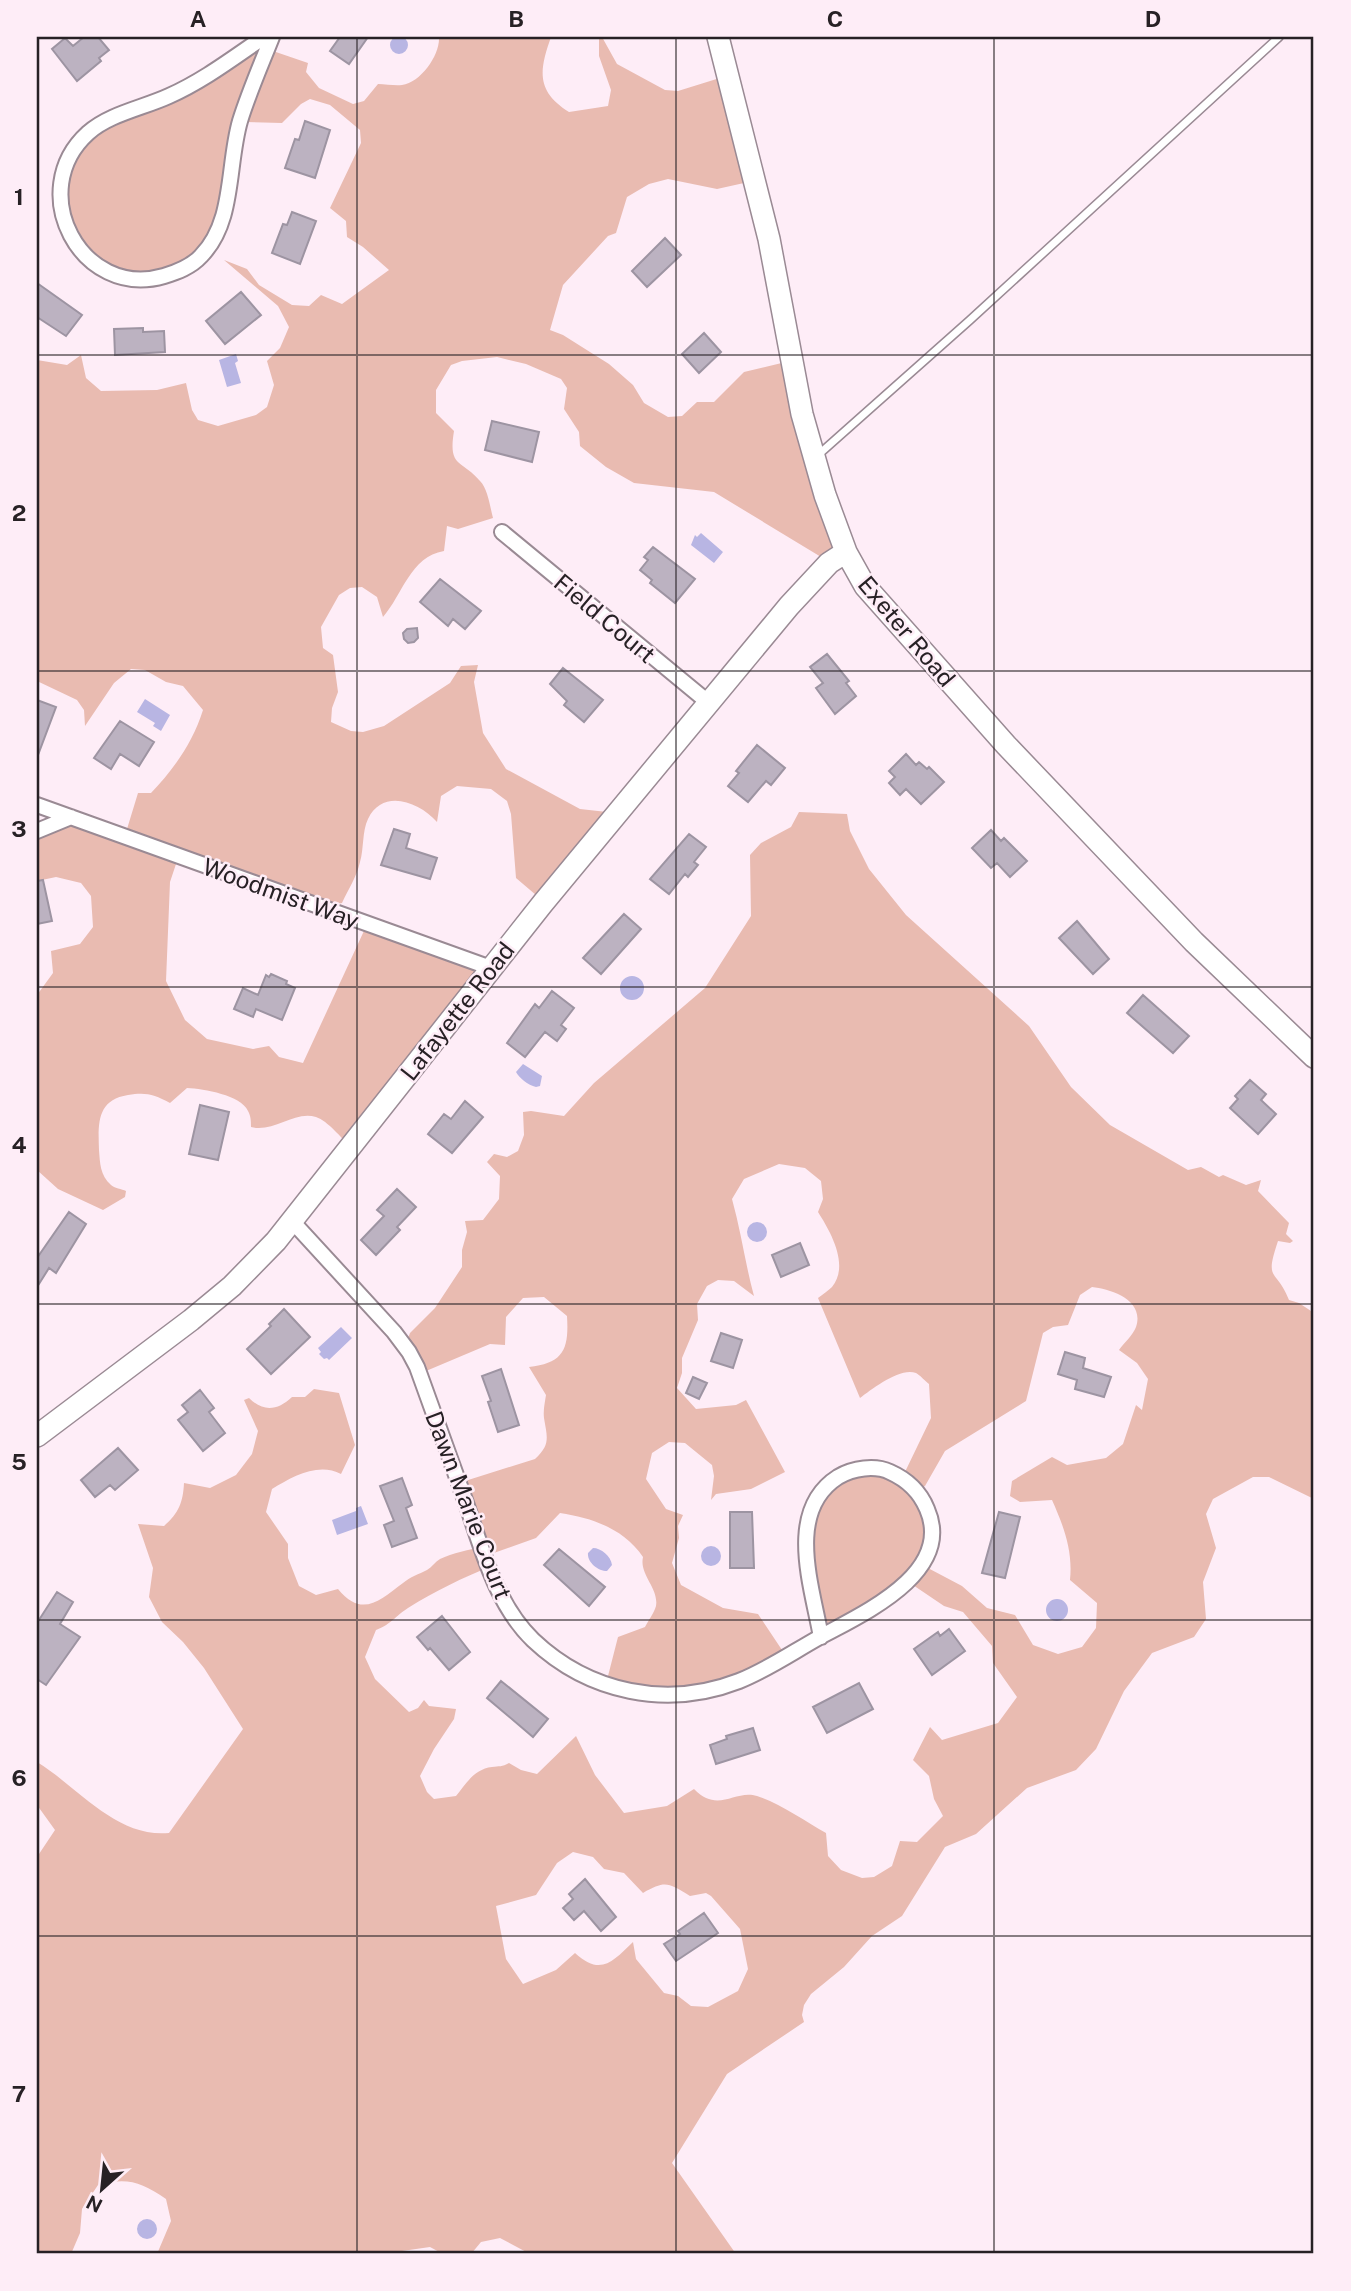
<svg xmlns="http://www.w3.org/2000/svg" width="1351" height="2291" font-family="'Public Sans',sans-serif">
<rect width="100%" height="100%" fill="#feedf7"/>
<path fill="#e9bbb1" fill-rule="evenodd" d="M439 37H551C539 71 536 91 569 112L608 106 611 90 599 56V37H602L617 64 665 90 678 91 723 77 753 181 717 189 668 179 649 184 627 197 616 233 608 236 563 285 550 330 563 335 609 364 633 385 644 403 668 417 682 416 697 402H714L744 372 790 361 845 548 831 563 714 492 634 483 606 467 580 446 579 432 564 409 567 388 561 379 526 364 497 357 462 361 451 365 436 390V413L454 431C448 468 461 459 480 481 488 489 490 507 493 518L458 529 447 526 444 551C410 557 403 594 383 617L377 597 362 587 350 588 339 595 321 627 323 648 333 655 338 692 332 708 331 722 351 731 363 732 384 726 450 683 461 666 478 665 474 682 483 733 506 769 580 809 616 813 543 901 516 878 511 814 507 801 491 789 457 786 441 796 437 822C419 802 383 788 368 819 362 831 364 849 360 862 357 876 348 890 342 903L336 904 180 852 170 882 166 981 185 1020 207 1039 253 1049 269 1046 279 1057 303 1063 369 920 374 918 440 943 483 970 350 1146C341 1138 328 1121 316 1117 295 1110 273 1133 251 1127 251 1122 251 1116 248 1111 241 1095 204 1089 187 1088L170 1103C154 1094 145 1092 128 1095 97 1100 98 1123 99 1150 100 1163 100 1175 111 1185 114 1188 122 1189 126 1191L125 1197 103 1210 58 1189 37 1170V995L53 973 51 951 80 944 93 927 91 896 81 883 56 877 37 881V824L61 809 122 830 127 829 138 793H151C174 769 193 742 203 710L183 686 166 682 145 670 131 669 114 683 85 726 84 710 77 700 37 681V360L67 365 81 355 86 378 101 391 157 390 186 383 192 410 198 420 218 426 256 415 267 407 274 385 267 361 280 348 289 327 278 306 224 260 247 269 259 285 292 305 309 306 321 295 342 304 389 270 363 247 347 237 346 221 330 208 361 143 360 130 330 105 310 99 301 104 282 123 244 122 223 229 176 271 148 274 121 270 108 264 88 248 66 209 65 179 89 130 211 72 258 43 270 50 308 63 306 72 319 88 353 104 364 101 378 84C386 84 395 86 402 85 421 82 440 55 439 37Z
M799 812 847 814 850 831 869 869 906 915 1029 1026 1071 1087 1110 1125 1188 1170 1201 1167 1219 1177 1223 1175 1246 1185 1261 1180 1258 1191 1289 1223 1286 1234 1293 1241 1290 1243 1278 1241C1264 1283 1276 1267 1289 1300L1299 1303 1314 1313V1499L1269 1477H1253L1213 1499 1206 1514 1216 1548 1203 1582 1206 1619 1194 1637 1152 1653 1124 1691 1096 1749 1076 1770 1027 1788 976 1834 945 1847 902 1916 872 1936 844 1967 811 1994 804 2005 802 2015 804 2022 727 2074 672 2163 736 2254H530L500 2238 481 2242 471 2254H443L430 2247 395 2252 393 2254H157L171 2221 166 2199C141 2182 127 2177 98 2185L82 2209 80 2233 71 2254H37V1857L55 1830 37 1805V1762C78 1787 116 1838 169 1833L243 1729 204 1668 183 1642 162 1622 149 1597 153 1568 138 1524 164 1526C179 1513 183 1502 184 1483L210 1488 236 1475 252 1454 258 1431 244 1400 249 1398C264 1413 278 1410 292 1397H305L314 1389 339 1393 355 1445 341 1474C318 1462 292 1477 272 1489L266 1512 288 1544V1558L299 1586 316 1595 338 1589C362 1618 379 1601 403 1583 410 1577 419 1574 427 1570 432 1567 435 1562 440 1559 452 1553 470 1550 483 1546L465 1481 535 1459C551 1444 547 1437 544 1418 543 1410 545 1402 546 1395L529 1367C564 1363 569 1349 567 1316L544 1297 523 1298 506 1317 505 1345 490 1344 426 1371 407 1341 410 1333 435 1308 462 1267V1250L467 1232 465 1221 483 1220 499 1199 500 1176 487 1162 494 1154 507 1157 518 1151 524 1135 523 1112 531 1111 564 1116 594 1083 705 988 751 916 750 855 761 843 791 827ZM779 1164 805 1168 821 1181 823 1199 818 1212C830 1231 850 1265 832 1287 828 1291 823 1294 818 1298L860 1398C872 1389 900 1367 916 1373 920 1375 925 1381 929 1384L931 1418 904 1474 833 1476 810 1512 818 1622 820 1625 859 1614 910 1583 944 1606 963 1612 992 1646 993 1663 1017 1697 998 1723 942 1740 930 1727 913 1760 929 1776 934 1799 943 1816 917 1842 900 1841 892 1866 874 1877 862 1878 841 1870 828 1856 826 1833C805 1821 779 1803 757 1796 735 1789 718 1814 694 1789L667 1806 624 1813 595 1775 576 1736 537 1774 521 1770 509 1763C502 1767 499 1766 492 1767 474 1769 466 1784 456 1796L434 1799 427 1792 420 1776 434 1749 454 1719 456 1709 429 1706 424 1700 418 1708 409 1712 375 1679 365 1657 376 1630C393 1623 394 1617 408 1608 435 1591 462 1578 492 1566L491 1554 536 1538 560 1513C593 1518 624 1529 643 1557 639 1575 659 1588 656 1606 654 1613 648 1621 645 1627L618 1637 608 1676 612 1682 686 1692 750 1673 782 1650 758 1614 723 1608 681 1585 672 1563 679 1538 678 1526 683 1515 666 1509 646 1479 652 1453 669 1442 685 1443 712 1465 714 1476 711 1500 716 1494 751 1489 785 1472 746 1400 736 1405 696 1409 677 1388 682 1373V1358L698 1320 697 1304 707 1286 718 1280 734 1281 754 1296C745 1263 741 1231 732 1199L744 1179ZM1092 1287C1111 1289 1145 1300 1136 1327 1133 1335 1124 1343 1119 1350L1137 1363 1148 1379 1142 1410 1136 1405 1123 1444 1106 1458 1067 1465 1052 1457 1012 1481 1010 1496 1020 1502 1052 1500C1064 1527 1073 1551 1070 1580L1097 1603 1096 1628 1082 1647 1058 1654 1033 1645 1015 1615 987 1608 962 1586 926 1567 931 1508 921 1488 925 1486 945 1451 1026 1401 1043 1333 1053 1327 1068 1325 1080 1295ZM573 1852 593 1857 604 1869 624 1873 643 1893C666 1880 668 1883 690 1896L706 1893 711 1896 740 1929 748 1969 738 1991 708 2007 691 2006 678 1996 664 1993 636 1959 633 1942C613 1961 601 1977 575 1953L556 1970 523 1984 506 1959 496 1906 536 1895 557 1863Z"/>
<path fill="#b8b5e3" d="M390 45a9 9 0 1 1 18 0a9 9 0 1 1-18 0Z
M236 354 238 361 235 363 241 383 227 387 219 360Z
M701 533 723 552 714 563 691 545 695 535 697 537Z
M145 699 170 715 161 731 153 726 155 723 137 712Z
M620 988a12 12 0 1 1 24 0a12 12 0 1 1-24 0Z
M523 1064 542 1076 540 1086 536 1087C528 1085 519 1078 516 1072Z
M747 1232a10 10 0 1 1 20 0a10 10 0 1 1-20 0Z
M341 1327 352 1338 329 1360 327 1358 324 1359 319 1354 321 1352 318 1348Z
M361 1506 368 1524 337 1535 332 1520 356 1511V1508Z
M701 1556a10 10 0 1 1 20 0a10 10 0 1 1-20 0Z
M593 1548C601 1548 611 1556 612 1565L607 1571C598 1571 587 1562 588 1553Z
M1046 1610a11 11 0 1 1 22 0a11 11 0 1 1-22 0Z
M137 2229a10 10 0 1 1 20 0a10 10 0 1 1-20 0Z"/>
<path fill="#bcb2c1" stroke="#9d94a2" stroke-width="2" d="M84 37H98L109 50 99 58 101 61 77 81 52 49 65 38 73 46Z
M340 37H368L349 64 330 51Z
M305 121 330 130 315 178 285 168 295 139 299 140Z
M292 212 316 221 300 264 272 253 283 224 287 225Z
M665 238 681 255 647 287 632 271Z
M37 283 82 315 66 336 37 317Z
M241 292 261 315 225 344 206 321Z
M143 328V332L164 331 165 352 115 355 114 329Z
M704 333 721 352 699 373 682 354Z
M492 421 539 432 532 462 485 450Z
M653 547 695 579 675 603 650 583 652 580 640 570 648 560 644 557Z
M440 579 481 611 465 629 453 619 448 626 420 602Z
M417 628 418 638 414 642 408 643 404 639 403 633 407 629Z
M827 654 849 681 846 683 856 696 835 714 816 688 823 683 810 667Z
M563 668 603 700 584 722 564 705 567 701 550 684Z
M37 700 56 707 38 755H37Z
M120 721 154 742 139 766 120 754 111 769 94 758Z
M757 745 785 768 771 785 766 781 748 802 728 786 739 773 736 771Z
M906 754 916 765 919 762 927 769 929 767 944 782 921 804 906 789 900 795 889 783 895 777 889 771Z
M394 829 410 834 406 848 437 858 430 879 381 865Z
M991 830 1001 841 1004 838 1027 861 1010 877 997 863 991 868 972 848Z
M689 834 706 847 694 862 698 865 688 877 685 874 669 894 650 879Z
M43 880 52 921 37 924V881Z
M624 914 641 929 601 974 583 958Z
M1077 921 1109 959 1093 974 1059 938Z
M271 974 287 981 286 984 295 988 282 1020 256 1009 253 1017 234 1009 243 988 258 995 266 975 269 977Z
M552 991 574 1008 561 1025 566 1029 557 1041 545 1032 525 1057 507 1043 535 1004 539 1008Z
M1143 995 1189 1036 1173 1053 1127 1013Z
M1250 1080 1266 1094 1261 1100 1276 1114 1258 1134 1230 1108 1238 1099 1235 1096Z
M465 1101 483 1117 452 1153 428 1134 444 1114 451 1119Z
M200 1105 229 1112 218 1160 189 1154Z
M397 1189 416 1207 397 1227 400 1230 376 1255 361 1240 384 1216 377 1210Z
M69 1212 86 1224 56 1273 49 1268 37 1287V1258Z
M800 1243 809 1265 781 1277 772 1255Z
M284 1309 310 1337 271 1374 247 1349 271 1326 269 1324Z
M721 1333 742 1340 733 1368 711 1361Z
M1065 1352 1085 1358 1083 1368 1111 1377 1104 1397 1075 1389 1077 1380 1058 1374Z
M501 1369 519 1425 498 1432 488 1402 491 1401 482 1376Z
M693 1377 707 1383 699 1399 686 1393Z
M200 1390 214 1408 209 1412 225 1433 203 1451 178 1420 188 1412 182 1405Z
M118 1448 138 1470 115 1490 110 1485 95 1497 81 1480Z
M402 1478 412 1505 406 1508 417 1538 392 1547 384 1525 394 1521 380 1486Z
M730 1512H752L754 1568H730Z
M999 1512 1020 1517 1005 1578 982 1573Z
M559 1549 605 1587 589 1606 544 1565Z
M57 1592 73 1602 60 1624 80 1637 46 1685 37 1679V1623Z
M442 1616 470 1652 449 1670 430 1648 428 1650 417 1637Z
M949 1629 965 1651 932 1675 914 1649 938 1632 940 1636Z
M501 1681 548 1719 533 1737 487 1698Z
M859 1683 873 1709 827 1733 813 1707Z
M753 1728 760 1750 716 1764 710 1745 727 1739 726 1736Z
M585 1879 616 1917 601 1931 584 1911 574 1920 563 1908 573 1899 569 1894Z
M704 1913 718 1933 676 1961 664 1944 680 1934 678 1931Z"/>
<g fill="none" stroke-linecap="round" stroke-linejoin="round">
<defs>
<path id="lane" d="M818 455 970 320 1279 37"/>
<path id="street" d="M264 37C233 58 203 81 169 96 143 108 109 114 88 133 24 191 81 300 164 276 177 272 191 267 201 256 235 221 227 166 240 121 249 92 261 65 272 37
M502 532 709 703
M37 805 491 968
M37 831 71 817
M292 1221 394 1332 409 1352 417 1367C433 1411 449 1456 465 1500 482 1548 495 1603 533 1640 589 1693 667 1709 739 1681 767 1670 793 1652 820 1637 862 1614 955 1573 927 1509 920 1492 908 1480 890 1472 875 1465 853 1468 838 1477 785 1511 812 1586 821 1637"/>
<path id="secondary" d="M718 37 769 239 802 414 825 495 846 552 865 586 1006 745 1194 942 1314 1057
M37 1436 191 1320 232 1286 276 1241 543 903 789 606 829 563 846 552"/>
</defs>
<use href="#lane" stroke="#9a8a94" stroke-width="10"/>
<use href="#street" stroke="#9a8a94" stroke-width="18"/>
<use href="#secondary" stroke="#9a8a94" stroke-width="24"/>
<use href="#lane" stroke="#fff" stroke-width="7"/>
<use href="#street" stroke="#fff" stroke-width="14"/>
<use href="#secondary" stroke="#fff" stroke-width="21"/>
</g>
<path fill="none" stroke="#272125" stroke-width="2" stroke-opacity="0.55" d="M357 37V2254M676 37V2254M994 37V2254M37 355H1314M37 671H1314M37 987H1314M37 1304H1314M37 1620H1314M37 1936H1314"/>
<g text-anchor="middle" dominant-baseline="central" stroke-width="5" stroke-linejoin="round" paint-order="stroke">
<g font-size="24" fill="#272125" stroke="#feedf7">
<text transform="translate(605 618) rotate(40)">Field Court</text>
<text transform="translate(907 631) rotate(50)">Exeter Road</text>
<text transform="translate(281 893) rotate(20)">Woodmist Way</text>
<text transform="translate(457 1011) rotate(-52)">Lafayette Road</text>
<text transform="translate(469 1505) rotate(69)">Dawn Marie Court</text>
</g>
</g>
<rect width="1351" height="2291" fill="none" stroke="#feedf7" stroke-width="77"/>
<g transform="translate(102 2189) rotate(207)" stroke="#feedf7" stroke-width="5" paint-order="stroke">
<path d="M0-5L12 26L0 18L-12 26Z" fill="#272125"/>
<text y="-10" font-size="19" font-weight="bold" text-anchor="middle" fill="#272125">N</text>
</g>
<rect x="38" y="38" width="1274" height="2214" fill="none" stroke="#272125" stroke-width="2.5"/>
<g font-size="23" text-anchor="middle" font-weight="bold" fill="#272125">
<text x="198" y="27">A</text>
<text x="516" y="27">B</text>
<text x="835" y="27">C</text>
<text x="1153" y="27">D</text>
<text x="19" y="205">1</text>
<text x="19" y="521">2</text>
<text x="19" y="837">3</text>
<text x="19" y="1153">4</text>
<text x="19" y="1470">5</text>
<text x="19" y="1786">6</text>
<text x="19" y="2102">7</text>
</g>
</svg>
